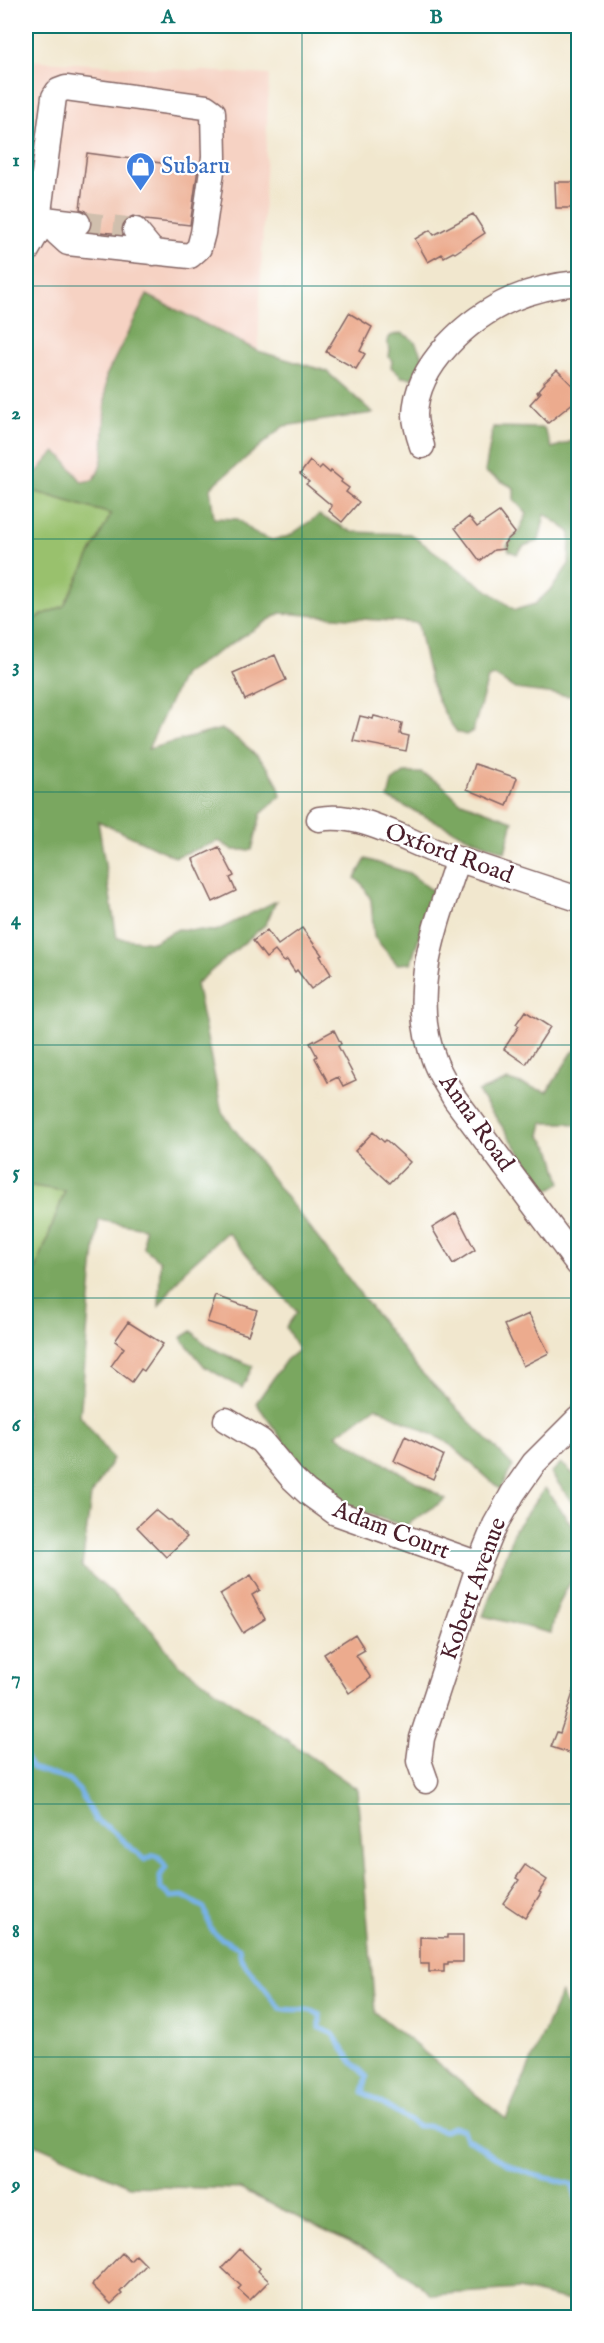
<svg xmlns="http://www.w3.org/2000/svg" width="604" height="2343" font-family="'IM FELL English',serif">
<rect width="100%" height="100%" fill="#fff"/>
<filter id="ink" filterUnits="userSpaceOnUse"><feTurbulence type="fractalNoise" baseFrequency=".0167" numOctaves="2"/><feDisplacementMap in="SourceGraphic" scale="12" xChannelSelector="R" yChannelSelector="G"/><feConvolveMatrix kernelMatrix="1 2 1 2 8 2 1 2 1" color-interpolation-filters="sRGB"/></filter>
<filter id="wash" filterUnits="userSpaceOnUse"><feTurbulence type="fractalNoise" baseFrequency=".008" numOctaves="4" result="noise"/><feDisplacementMap in="SourceGraphic" scale="24" xChannelSelector="R" yChannelSelector="G"/><feGaussianBlur stdDeviation="1.35" result="paint"/><feColorMatrix in="noise" values="0 0 0 0 0 0 0 0 0 0 0 0 0 0 0 0 0 1.4 0 .05"/><feComposite in="paint" operator="in"/></filter>
<g filter="url(#wash)">
<rect width="100%" height="100%" fill="#f1e7ce"/>
<path fill="#f6d2c3" d="M26 60 269 75 258 351 147 295 106 376 103 456 98 473 93 480 82 482 62 457 47 458 40 471 26 478Z"/>
<path fill="#99c16d" stroke="#72704c" stroke-width="1.5" d="M26 489 111 514 64 606 26 622Z
M26 1185 65 1191 26 1297Z"/>
<path fill="#7aa760" stroke="#626346" stroke-width="1.5" d="M147 295 258 351 326 371 373 413 284 426 210 488 214 518 238 519 256 534 272 540 289 536 319 515 352 532 410 534 515 610 535 604 553 587 569 564 570 532 545 514 539 541 524 546 517 554 509 551 507 546 518 532 527 514 514 500V488L485 472 493 427 544 428 552 448 578 439V697L515 689 495 676 488 678 473 731 466 735 457 732C432 702 425 661 418 623L280 613 183 674 148 749 221 729C244 742 277 768 281 796L261 814 252 850H233L219 841 175 857 98 821 117 938 153 942 178 929 216 931 276 901 266 924 196 984 222 1113 417 1368 513 1466 500 1489 447 1442 376 1407 336 1435 446 1499 405 1526C380 1518 350 1510 329 1493 299 1468 279 1434 256 1403L286 1360 298 1350 286 1327 297 1312 227 1232 185 1270 159 1306 160 1261 144 1248V1228L99 1220C89 1285 87 1350 80 1415L113 1459 91 1496 82 1567 146 1623 177 1663 357 1789 375 2012 506 2119 561 1993 578 2031V2060L568 2105 578 2107V2303L519 2289 432 2295 391 2262 240 2189 130 2186 26 2140V1297L65 1191 26 1185V622L64 606 111 514 26 489V478C40 474 44 461 55 452L62 457 82 482 93 480 98 473 103 456 106 376Z
M401 333C420 342 414 343 424 359L412 378 402 377 391 367 392 361 389 357 390 349 387 342 390 336Z
M404 773H421L440 783 459 801 513 821 505 852 463 835 388 798 392 782Z
M366 859 409 873 433 891 411 963 397 964 374 937 371 900 362 884 355 878Z
M578 1048V1126L568 1123H543L540 1135 552 1151 561 1183 547 1191 478 1092 508 1080 547 1092 572 1053Z
M192 1331C207 1350 231 1357 253 1366L242 1388 205 1367 181 1338Z
M561 1463 578 1478V1511L551 1473Z
M545 1488 578 1534V1573C563 1590 555 1611 551 1633L483 1616 515 1529Z"/>
<g fill="none" stroke-linecap="round" stroke-linejoin="round">
<path stroke="#78b2e8" stroke-width="5" d="M26 1758 32 1768 67 1779 79 1790 95 1820 109 1828 145 1860 154 1855 159 1857 166 1867 160 1876 161 1889 171 1897 183 1896 204 1908C207 1914 207 1921 210 1927 215 1938 230 1942 239 1948L241 1959 280 2008C295 2013 304 2005 320 2015V2028L333 2034 352 2062 367 2077 363 2092 418 2126H427L445 2131 453 2127 463 2130 466 2139C479 2143 482 2149 493 2156 502 2161 513 2167 522 2171 538 2178 556 2178 572 2185L578 2203"/>
</g>
<g id="blocks">
<path fill="#ecab8e" d="M87 153 198 168 190 225 145 220 133 216 126 219 122 225V234L90 231 92 224 91 217 86 211 80 209Z
M555 182H573L574 188H579V208H556Z
M473 214 485 233 455 253 453 252 444 257 442 254 428 262 415 239 430 230 434 235Z
M349 313 372 327 360 351 365 354 356 369 326 352Z
M557 370 579 392V398L548 423 530 404 541 392 539 390 545 383 544 382Z
M310 461 319 469 322 466 330 473 331 471 342 480 341 482 349 488 346 492 359 502 342 522 329 511 332 506 306 484 309 482 300 474Z
M499 512 515 533 507 540 504 544 505 549 494 550 480 561 455 528 469 517 477 527Z
M275 655 286 680 245 700 233 673Z
M360 716 373 719 374 716 402 723 400 734 409 736 406 751 353 741Z
M475 764 517 778 507 806 467 789Z
M219 847 234 876 230 878 236 891 213 902 193 859Z
M302 928 322 955 320 956 331 974 311 989 297 970 295 972 287 960 284 962 275 951 266 958 253 941 267 930 278 945Z
M525 1011 550 1027 526 1064 504 1049 519 1026 516 1024Z
M334 1030 341 1044 338 1046 356 1080 343 1086 338 1077 328 1082 315 1058 317 1056 310 1043Z
M373 1132 384 1142 386 1140 410 1162 390 1183 355 1151Z
M456 1213 475 1250 453 1264 432 1228Z
M216 1296 257 1310 248 1335 207 1322Z
M529 1314 549 1353 523 1366 504 1325Z
M128 1322 163 1344 144 1371 141 1369 132 1382 111 1366 124 1348 115 1341Z
M405 1436 443 1455 433 1479 394 1461Z
M155 1510 167 1520H170L187 1537 166 1557 137 1527Z
M251 1575 260 1590 252 1595 265 1619 243 1633 220 1594Z
M355 1634 365 1650 356 1655 371 1678 349 1693 324 1654Z
M576 1684H579V1756L551 1747 557 1732 560 1733Z
M525 1865 547 1880 539 1892 541 1893 525 1918 503 1903 519 1880 516 1878Z
M447 1935H463V1962H448V1965H444V1972H429V1964H420V1937L447 1938Z
M240 2249 260 2268 258 2271 269 2281 250 2300 238 2289 241 2286 222 2268Z
M122 2253 130 2261 136 2255 146 2265 120 2292 122 2294 111 2304 92 2285Z"/>
</g>
</g>
<g filter="url(#ink)">
<use href="#blocks" fill-opacity="0" stroke="#846564" stroke-width="1.5"/>
<g fill="none" stroke-linecap="round" stroke-linejoin="round">
<path stroke="#d0bfad" stroke-width="24" stroke-dasharray="24 12" stroke-linecap="butt" d="M78 223 135 230"/>
<defs>
<path id="minor" d="M26 207 39 212 57 233 68 243 190 256 199 248 203 233 214 157 213 112 206 107 66 88 58 91 54 97 39 212
M135 230 154 253
M26 252 45 219 78 223
M422 446C419 437 415 425 415 415 416 364 469 318 512 299 533 290 555 285 578 283
M319 819C359 811 404 840 442 854 487 869 533 884 578 899
M458 859C436 926 407 993 435 1062 440 1075 448 1087 455 1099L578 1264
M226 1420 261 1441 292 1478 307 1492 336 1513 479 1564
M426 1781 419 1761 422 1738 479 1564 495 1525 513 1493 534 1463 578 1419"/>
</defs>
<use href="#minor" stroke="#846564" stroke-width="27"/>
<path stroke="#846564" stroke-width="3" stroke-dasharray="4.5 4.5" stroke-linecap="butt" d="M537 391 539 393"/>
<use href="#minor" stroke="#fff" stroke-width="24"/>
</g>
</g>
<path fill="none" stroke="#0f766e" stroke-width="1.5" stroke-opacity="0.55" d="M302 26V2318M26 286H578M26 539H578M26 792H578M26 1045H578M26 1298H578M26 1551H578M26 1804H578M26 2057H578"/>
<defs>
<symbol id="shop-pin" viewBox="-11 -11 22 30"><path d="M0 17L-7.5 6A9.5 9.5 0 1 1 7.5 6Z" fill="#3f7fe0" stroke="#fff"/><path d="M-5-2.5h2.3a2.7 3.5 0 0 1 5.4 0H5L5.5 6h-11ZM-1.5-2.5h3a1.5 2.3 0 0 0-3 0Z" fill="#fff"/></symbol>
</defs>
<g fill-rule="evenodd">
<use href="#shop-pin" x="124" y="150" width="33" height="45"/>
</g>
<g text-anchor="middle" dominant-baseline="central" stroke-width="4.5" stroke-linejoin="round" paint-order="stroke">
<g font-size="24" fill="#366cbe" stroke="#fff" text-anchor="start">
<text x="161" y="166">Subaru</text>
</g>
<g font-size="24" fill="#4a1f2b" stroke="#fff">
<text transform="translate(449 854) rotate(20)">Oxford Road</text>
<text transform="translate(476 1123) rotate(55)">Anna Road</text>
<text transform="translate(391 1531) rotate(21)">Adam Court</text>
<text transform="translate(474 1589) rotate(-70)">Kobert Avenue</text>
</g>
</g>
<rect width="604" height="2343" fill="none" stroke="#fff" stroke-width="66"/>
<rect x="33" y="33" width="538" height="2277" fill="none" stroke="#0f766e" stroke-width="2"/>
<g font-size="20" text-anchor="middle" font-weight="bold" fill="#0f766e">
<text x="168" y="23">A</text>
<text x="436" y="23">B</text>
<text x="16" y="166">1</text>
<text x="16" y="419">2</text>
<text x="16" y="672">3</text>
<text x="16" y="925">4</text>
<text x="16" y="1178">5</text>
<text x="16" y="1431">6</text>
<text x="16" y="1684">7</text>
<text x="16" y="1937">8</text>
<text x="16" y="2190">9</text>
</g>
</svg>
